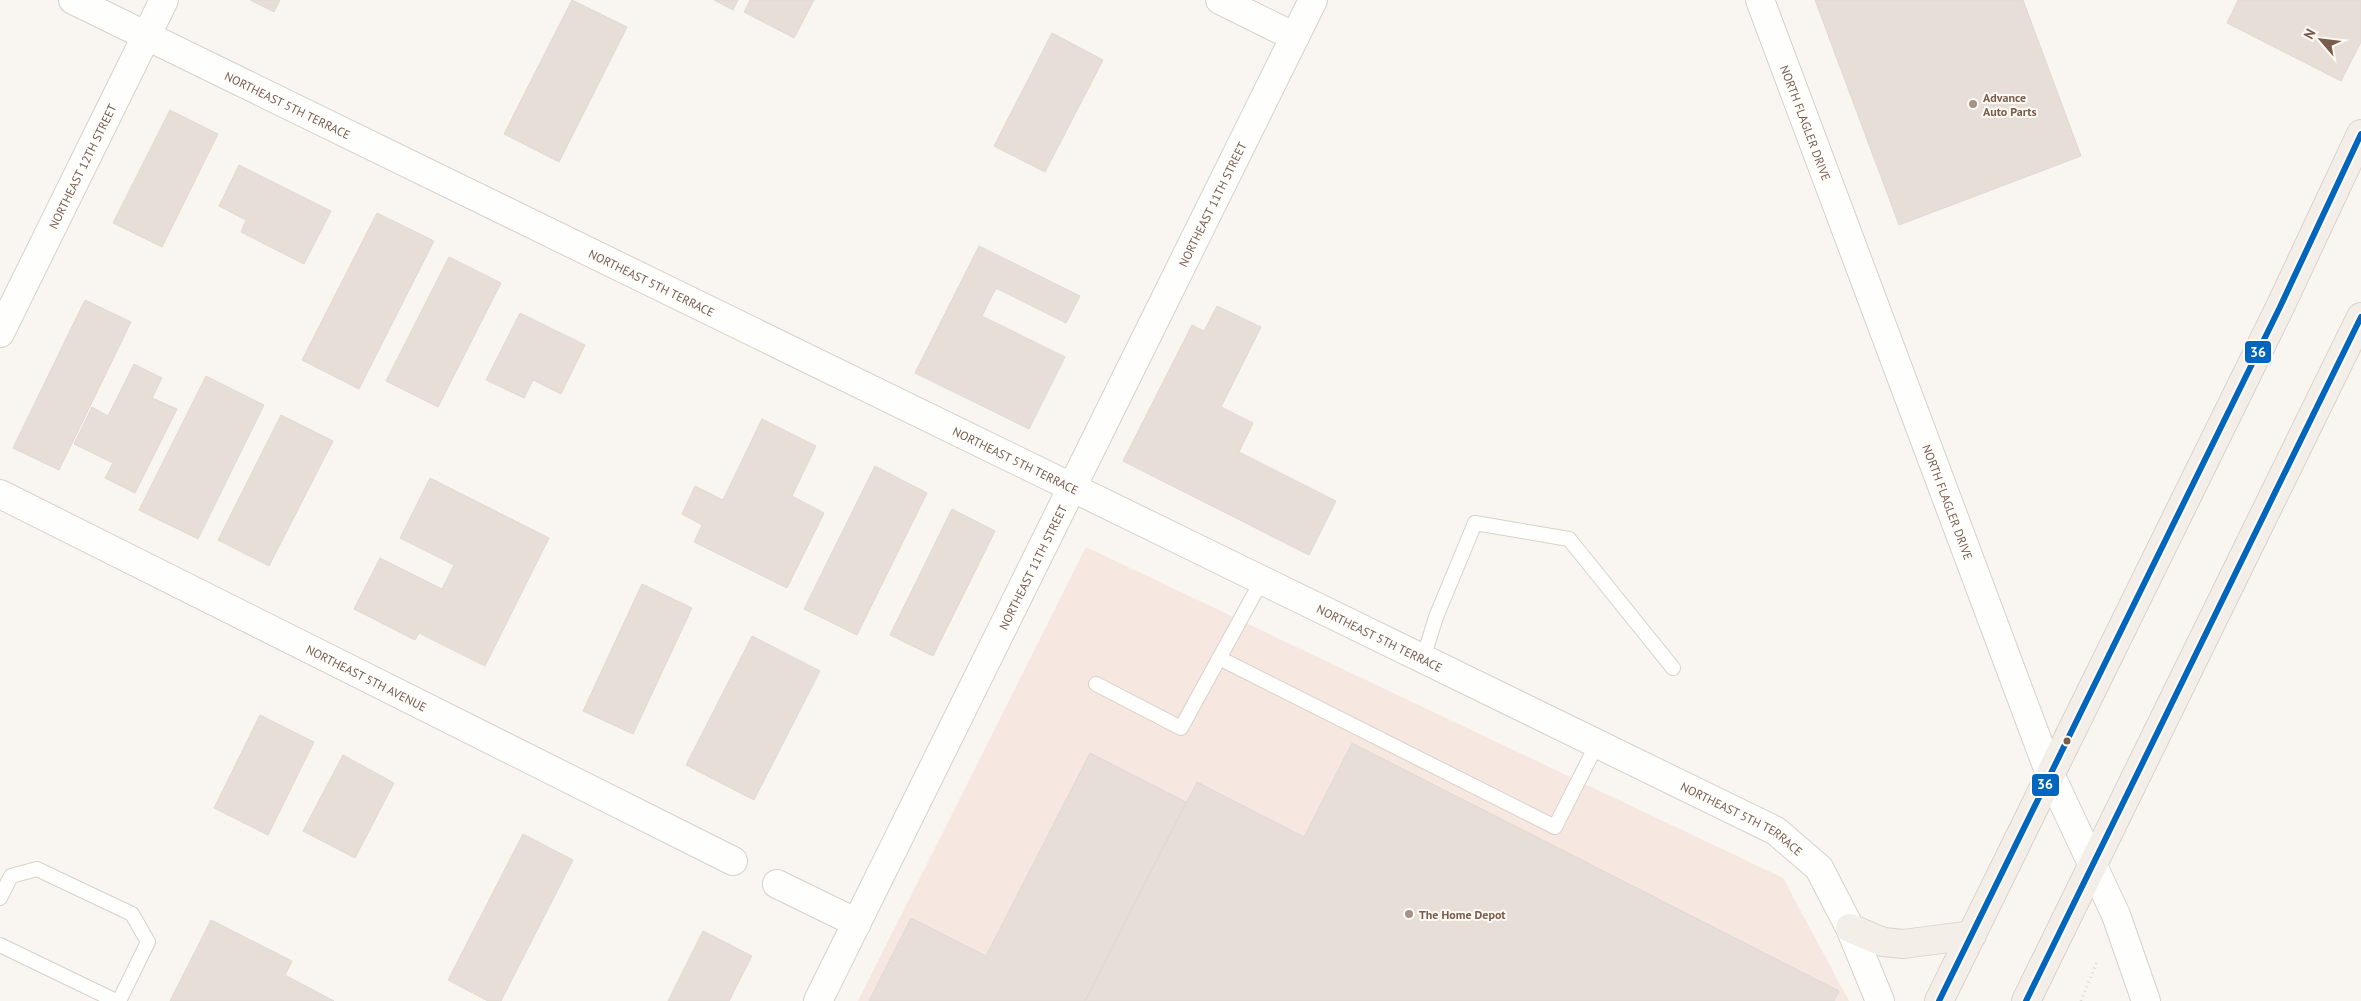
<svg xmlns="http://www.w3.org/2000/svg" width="2361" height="1001" font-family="'PT Sans',sans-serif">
<rect width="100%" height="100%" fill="#f9f5f0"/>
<path fill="#f6e8e1" d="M1086 547 1783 878 1849 1001H858Z"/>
<path fill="#e6ded7" stroke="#e2d8d2" d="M250 0H280L274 12Z
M572 0 627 27 559 162 504 134Z
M714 0H738L733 10Z
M750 0H814L794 38 744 12Z
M1815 0H2023L2081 156 1899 225Z
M2238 0H2361V42L2341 81 2227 23Z
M1052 33 1103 60 1045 172 994 146Z
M170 110 218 134 162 247 113 223Z
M239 165 331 211 304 264 241 232 246 220 219 206Z
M377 213 434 241 359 389 302 360Z
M979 246 1080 296 1066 323 996 288 982 316 1065 357 1029 429 915 373Z
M449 257 501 283 438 407 386 381Z
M85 300 131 322 59 470 13 448Z
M1217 306 1261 327 1221 407 1253 423 1239 452 1336 501 1309 555 1123 461 1192 325 1204 331Z
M520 313 585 345 561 394 533 380 524 398 486 380Z
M134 364 162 378 152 398 177 409 135 493 105 478 113 463 74 444 92 407 108 416Z
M206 376 264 405 198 539 139 510Z
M281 415 333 441 269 566 218 540Z
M762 419 816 446 792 496 824 513 787 588 694 542 702 525 682 514 695 486 723 500Z
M875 466 927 493 857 635 804 609Z
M430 478 549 538 485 666 419 633 415 640 354 609 380 558 442 589 454 565 400 538Z
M952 509 995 531 933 656 890 635Z
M642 584 692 608 633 734 583 711Z
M752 636 820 671 754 800 686 765Z
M260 715 314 742 268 835 214 808Z
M1352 743 1839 991 1834 1001H1085L1197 782 1304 837Z
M1090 753 1186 802 1085 1001H869L911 918 986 956Z
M343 755 394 783 355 858 303 831Z
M523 834 573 860 501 1001H488L448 980Z
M211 920 292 961 285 975 334 1001H170Z
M703 931 752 956 729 1001H668Z"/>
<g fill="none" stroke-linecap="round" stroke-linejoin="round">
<defs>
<path id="service" d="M1219 658 1555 827 1597 744
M1423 659 1436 617 1475 523 1569 539 1673 668
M1096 684 1181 728 1262 580
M0 898 11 876 37 869 132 914 148 942 119 1001
M0 945 116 1001"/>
<g id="minor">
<path id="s1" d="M73 0 1776 831 1819 868 1850 928 1880 1001"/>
<path d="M1220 0 1295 37"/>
<path id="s2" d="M0 333 164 0"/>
<path id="s3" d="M0 494 733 861"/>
<path d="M777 884 857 923"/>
<path id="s4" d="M818 1001 1313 0"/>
</g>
<g id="tertiary">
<path id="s5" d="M1760 0 2050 774 2116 915 2146 1001"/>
</g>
<path id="primary" d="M1850 928 1883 942 1903 944 1972 935
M1939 1001 2280 307 2361 134
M2026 1001 2361 317"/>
</defs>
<use href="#service" stroke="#d7d1cb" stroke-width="16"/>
<use href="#minor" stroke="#d7d1cb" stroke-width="30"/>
<use href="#tertiary" stroke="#d7d1cb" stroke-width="30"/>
<use href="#primary" stroke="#dad1cc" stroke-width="30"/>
<path stroke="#dcd5d0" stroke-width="3" stroke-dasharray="1 4" stroke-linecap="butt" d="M2081 1001 2097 962"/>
<use href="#service" stroke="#fefefd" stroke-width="14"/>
<use href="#minor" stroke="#fefefd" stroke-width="28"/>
<use href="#tertiary" stroke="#fefefd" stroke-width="28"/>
<use href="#primary" stroke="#f3eee8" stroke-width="28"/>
<defs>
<path id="bus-1" d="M1939 1001 2280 307 2361 134
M2026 1001 2361 317"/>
</defs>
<use href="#bus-1" stroke="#fffaf3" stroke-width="10"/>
<use href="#bus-1" stroke="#0065bd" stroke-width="6"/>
</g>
<g fill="#a69286" stroke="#fffaf3" stroke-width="2">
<circle cx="1973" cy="104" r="5"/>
<circle cx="1409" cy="914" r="5"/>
</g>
<circle fill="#7a5c4d" stroke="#fffaf3" stroke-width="2" cx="2067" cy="741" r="4.5"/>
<g text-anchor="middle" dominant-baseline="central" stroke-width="4" stroke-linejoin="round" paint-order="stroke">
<g font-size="12" font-weight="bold" fill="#7a5c4d" stroke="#fffaf3" text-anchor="start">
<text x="1983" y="97">Advance<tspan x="1983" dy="14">Auto Parts</tspan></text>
<text x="1419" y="914">The Home Depot</text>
</g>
<g font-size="12" fill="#7a5c4d" stroke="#fffaf3">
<text stroke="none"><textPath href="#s1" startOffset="239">NORTHEAST 5TH TERRACE</textPath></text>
<text stroke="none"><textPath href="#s5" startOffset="131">NORTH FLAGLER DRIVE</textPath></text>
<text stroke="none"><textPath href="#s2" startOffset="186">NORTHEAST 12TH STREET</textPath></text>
<text stroke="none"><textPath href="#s4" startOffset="889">NORTHEAST 11TH STREET</textPath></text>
<text stroke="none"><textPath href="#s1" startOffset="644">NORTHEAST 5TH TERRACE</textPath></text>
<text stroke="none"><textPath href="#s1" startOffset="1049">NORTHEAST 5TH TERRACE</textPath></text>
<text stroke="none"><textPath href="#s5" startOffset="536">NORTH FLAGLER DRIVE</textPath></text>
<text stroke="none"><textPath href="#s4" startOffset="484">NORTHEAST 11TH STREET</textPath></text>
<text stroke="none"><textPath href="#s1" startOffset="1454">NORTHEAST 5TH TERRACE</textPath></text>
<text stroke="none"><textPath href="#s3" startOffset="410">NORTHEAST 5TH AVENUE</textPath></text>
<text stroke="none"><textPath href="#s1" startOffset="1859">NORTHEAST 5TH TERRACE</textPath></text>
</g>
</g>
<g stroke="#fffaf3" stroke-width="2">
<rect x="2244" y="340" width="28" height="24" rx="5" fill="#0065bd"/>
<rect x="2031" y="773" width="29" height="24" rx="5" fill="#0065bd"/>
</g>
<g font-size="14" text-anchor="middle" font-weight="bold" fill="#fff">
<text x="2258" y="357">36</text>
<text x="2045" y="789">36</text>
</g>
<g transform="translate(2321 40) rotate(298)" stroke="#fffaf3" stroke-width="4" paint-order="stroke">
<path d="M0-4L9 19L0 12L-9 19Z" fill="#7a5c4d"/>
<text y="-8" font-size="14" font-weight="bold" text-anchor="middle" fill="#7a5c4d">N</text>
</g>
</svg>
